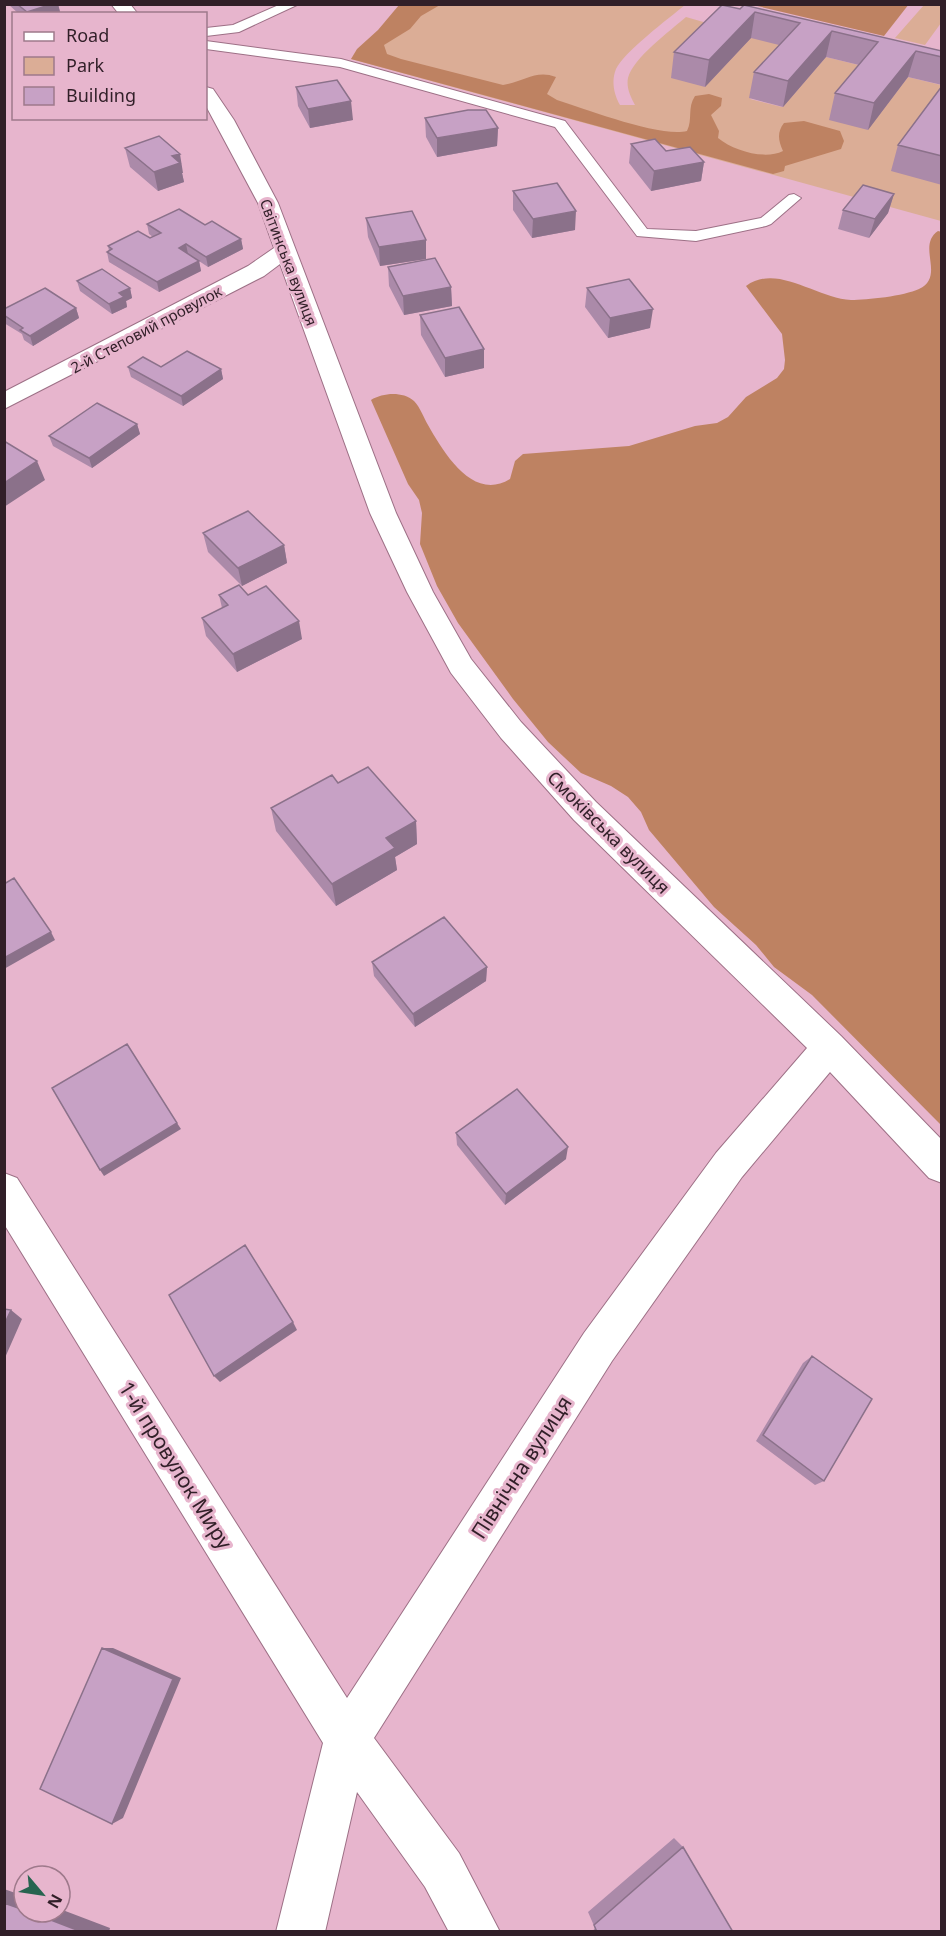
<svg xmlns="http://www.w3.org/2000/svg" width="946" height="1936" font-family="'Noto Sans',sans-serif">
<rect width="100%" height="100%" fill="#e7b5cd"/>
<path fill="#dbad96" d="M423 5H685C668 19 624 52 616 69 611 81 614 95 620 105H635C631 97 626 88 628 78 633 58 670 31 686 17L794 48 750 99 782 107 826 57 871 68 867 129 908 77 941 85V221L351 59Z
M924 5H942L941 23 925 45 895 38Z"/>
<path fill="#be8262" d="M909 4 884 36 753 5V4Z
M399 5H440L421 16 410 29 384 45 387 54 401 59 503 85C523 82 536 69 556 77L547 94 557 100C586 109 661 138 687 131 693 119 687 108 695 96L709 94 722 98 721 106 711 115 719 131 718 138C734 151 765 160 783 151 778 140 777 132 784 123L804 121 840 131 844 141 841 149 785 166 784 171 773 174 351 59 357 49 378 30Z
M938 231 942 232 941 1125 812 995 774 967 756 945 714 907 649 830 641 812 628 797 611 786 581 773 548 742 513 699 458 623 437 586 420 544 422 513 419 500 408 484 371 400C383 393 402 391 414 401 420 407 424 418 428 425 444 453 473 502 510 479L515 461 523 454 629 446 695 426 717 423 728 417 746 397 777 378 784 369 785 360 782 334 746 286C777 263 816 298 851 300 867 300 904 296 919 289 946 276 916 246 938 231Z"/>
<g fill="none" stroke-linecap="round" stroke-linejoin="round">
<defs>
<path id="service" d="M281 4H299L239 32 206 36V28L233 25Z
M206 41 341 59 565 121 647 229 696 231 761 218 789 195 794 194 801 198 771 224 766 226 696 241 637 236 555 127 340 67 206 49Z"/>
<path id="minor" d="M111 4H130L138 14H119Z
M206 87 213 89 234 120 278 203 396 513 433 592 471 659 521 722 596 802 841 1036 942 1140V1183L929 1178 830 1072 742 1177 612 1361 374 1738 459 1853 500 1932H449L425 1887 357 1792 325 1932H276L323 1743 4 1224V1173L17 1178 347 1698 584 1333 716 1153 807 1048 574 820 501 738 451 673 407 592 370 513 280 264 264 276 4 409V392L248 266 274 248 258 203 206 106Z"/>
</defs>
<use href="#service" stroke="#9d7086" stroke-width="2"/>
<use href="#minor" stroke="#9d7086" stroke-width="2"/>
<use href="#service" fill="#fff" fill-rule="evenodd"/>
<use href="#minor" fill="#fff" fill-rule="evenodd"/>
</g>
<path fill="#ab8aa9" d="M8 4H58L60 12 56 14H19Z
M740 9 942 51V85L908 77 868 130 829 120 835 93 859 65 826 57 783 107 749 98 754 72 779 45 751 38 705 87 671 78 674 52Z
M942 86V185L891 171 898 145Z
M296 87 353 120 310 128 298 106Z
M425 118 498 128 497 146 437 157 426 137Z
M631 144 666 151 704 162 701 181 651 191 629 163Z
M125 148 183 173H182L184 182 158 191 130 167Z
M513 191 575 230 532 238 513 210Z
M894 194 888 213 869 238 838 229 843 210Z
M366 218 426 259 380 266 368 237Z
M147 224 205 225 241 239 243 249 208 267 199 261 201 271 159 292 109 262 107 252 109 251 108 246 150 238 153 237 149 234Z
M388 267 451 287 452 306 404 315 389 286Z
M77 281 130 288 132 298 126 301 127 307 112 314 80 291Z
M587 288 650 328 608 338 585 307Z
M76 308 79 318 33 346 24 340 22 334 4 323V309Z
M420 315 484 368 445 377 421 335Z
M128 367H161L221 369 223 379 183 406 131 377Z
M137 424 140 434 92 468 53 446 49 436Z
M203 533 284 545 287 563 242 586 208 552Z
M219 595H248L302 639 237 672 206 636 202 618 222 608Z
M338 783 416 821 417 844 395 857 397 870 336 906 276 831 271 808Z
M372 962 487 967 486 981 415 1027 374 976Z
M456 1133 566 1159 505 1205 457 1145Z
M812 1356 824 1481 815 1485 756 1441 803 1363Z
M674 1838 683 1847 733 1932H592L595 1928 588 1912Z"/>
<path fill="#8b718a" d="M52 4H58L60 12 56 14H27V12Z
M755 12 751 38 705 87 709 60Z
M832 31 826 57 783 107 788 81Z
M916 51 908 77 868 130 874 103Z
M351 101 353 120 310 128 308 109Z
M498 128 497 146 437 157V138Z
M180 154 183 173H182L184 182 158 191 154 172 172 156Z
M704 162 701 181 651 191 654 171Z
M894 194 888 213 869 238 875 219Z
M576 211 575 230 532 238 533 219Z
M241 239 243 249 208 267 206 257Z
M426 240V259L380 266 379 247Z
M186 244 188 254 179 248Z
M199 261 201 271 159 292 157 282Z
M451 287 452 306 404 315 403 296Z
M130 288 132 298 126 301 127 307 112 314 109 304 119 293Z
M76 308 79 318 33 346 30 336Z
M653 309 650 328 608 338 610 318Z
M484 349V368L445 377V358Z
M221 369 223 379 183 406 181 396Z
M137 424 140 434 92 468 89 458Z
M37 461 45 480 4 507V483Z
M284 545 287 563 242 586 238 568Z
M299 621 302 639 237 672 233 654Z
M416 821 417 844 395 857 397 870 336 906 332 884 386 838Z
M51 932 55 940 4 969V958Z
M487 967 486 981 415 1027 413 1014Z
M177 1123 181 1129 104 1176 100 1170Z
M568 1147 566 1159 505 1205 506 1194Z
M11 1310 22 1319 4 1360V1325Z
M293 1322 297 1330 220 1382 214 1376Z
M102 1648H113L181 1678 123 1818 112 1824Z
M4 1889 24 1896V1910L4 1903Z
M60 1909 110 1928 109 1932H82L30 1912H60Z"/>
<path fill="#c7a1c5" stroke="#8b718a" stroke-width="1.5" d="M17 4H52L27 12Z
M722 5 740 9 744 5 942 51V57L916 51 874 103 835 93 878 42 832 31 788 81 754 72 800 23 755 12 709 60 674 52Z
M337 80 351 101 308 109 296 87Z
M942 86V156L898 145Z
M468 110H486L498 128 437 138 425 118Z
M159 136 180 154 172 156 180 163 154 172 125 148Z
M655 139 666 151 690 147 704 162 654 171 631 144Z
M557 183 576 211 533 219 513 191Z
M863 185 894 194 875 219 843 210Z
M179 209 205 225 212 221 241 239 206 257 186 244 179 248 199 261 157 282 107 252 112 249 108 246 138 231 150 238 161 233 147 224Z
M412 211 426 240 379 247 366 218Z
M435 258 451 287 403 296 388 267Z
M102 269 130 288 119 293 124 297 109 304 77 281Z
M629 279 653 309 610 318 587 288Z
M45 288 76 308 30 336 20 330 23 328 4 315V309Z
M459 307 484 349 445 358 420 315Z
M187 351 221 369 181 396 128 367 143 357 161 367Z
M97 403 137 424 89 458 49 436Z
M4 441 37 461 4 483Z
M248 511 284 545 238 568 203 533Z
M239 585 248 595 266 586 299 621 233 654 202 618 228 605 219 595Z
M368 767 416 821 386 838 395 848 332 884 271 808 332 775 338 783Z
M14 878 51 932 4 958V884Z
M444 917 487 967 413 1014 372 962Z
M127 1044 177 1123 100 1170 52 1088Z
M517 1089 568 1147 506 1194 456 1133Z
M245 1245 293 1322 214 1376 169 1295Z
M4 1309 11 1310 4 1325Z
M812 1356 872 1399 824 1481 763 1435Z
M102 1648 173 1679 112 1824 40 1789Z
M683 1847 733 1932H597L594 1925Z
M4 1903 24 1910V1912H30L82 1932H4Z"/>
<g text-anchor="middle" dominant-baseline="central" stroke-width="6" stroke-linejoin="round" paint-order="stroke">
<g font-size="15" fill="#311f28" stroke="#e7b5cd">
<text transform="translate(289 262) rotate(69)">Світинська вулиця</text>
<text transform="translate(146 329) rotate(-28)">2-й Степовий провулок</text>
</g>
<g font-size="18" fill="#311f28" stroke="#e7b5cd">
<text transform="translate(609 832) rotate(45)">Смоківська вулиця</text>
</g>
<g font-size="21" fill="#311f28" stroke="#e7b5cd">
<text transform="translate(176 1465) rotate(58)">1-й провулок Миру</text>
<text transform="translate(521 1467) rotate(-57)">Північна вулиця</text>
</g>
</g>
<rect width="946" height="1936" fill="none" stroke="#311f28" stroke-width="12"/>
<rect x="12" y="12" width="195" height="108" fill="#e7b5cd" stroke="#9e798b" stroke-width="1.5"/>
<rect x="24" y="32" width="30" height="9" fill="#ffffff" stroke="#9e798b" stroke-width="1.5"/>
<text x="66" y="42" font-size="18" fill="#311f28">Road</text>
<rect x="24" y="57" width="30" height="18" fill="#dbad96" stroke="#9e798b" stroke-width="1.5"/>
<text x="66" y="72" font-size="18" fill="#311f28">Park</text>
<rect x="24" y="87" width="30" height="18" fill="#c7a1c5" stroke="#9e798b" stroke-width="1.5"/>
<text x="66" y="102" font-size="18" fill="#311f28">Building</text>
<g transform="translate(42 1894) rotate(119)"><circle r="28" fill="#e7b5cd" stroke="#9e798b" stroke-width="1.5"/>
<path d="M0-4.5L10 22L0 15L-10 22Z" fill="#276450"/>
<text y="-9" font-size="16" font-weight="bold" text-anchor="middle" fill="#311f28">N</text>
</g>
</svg>
